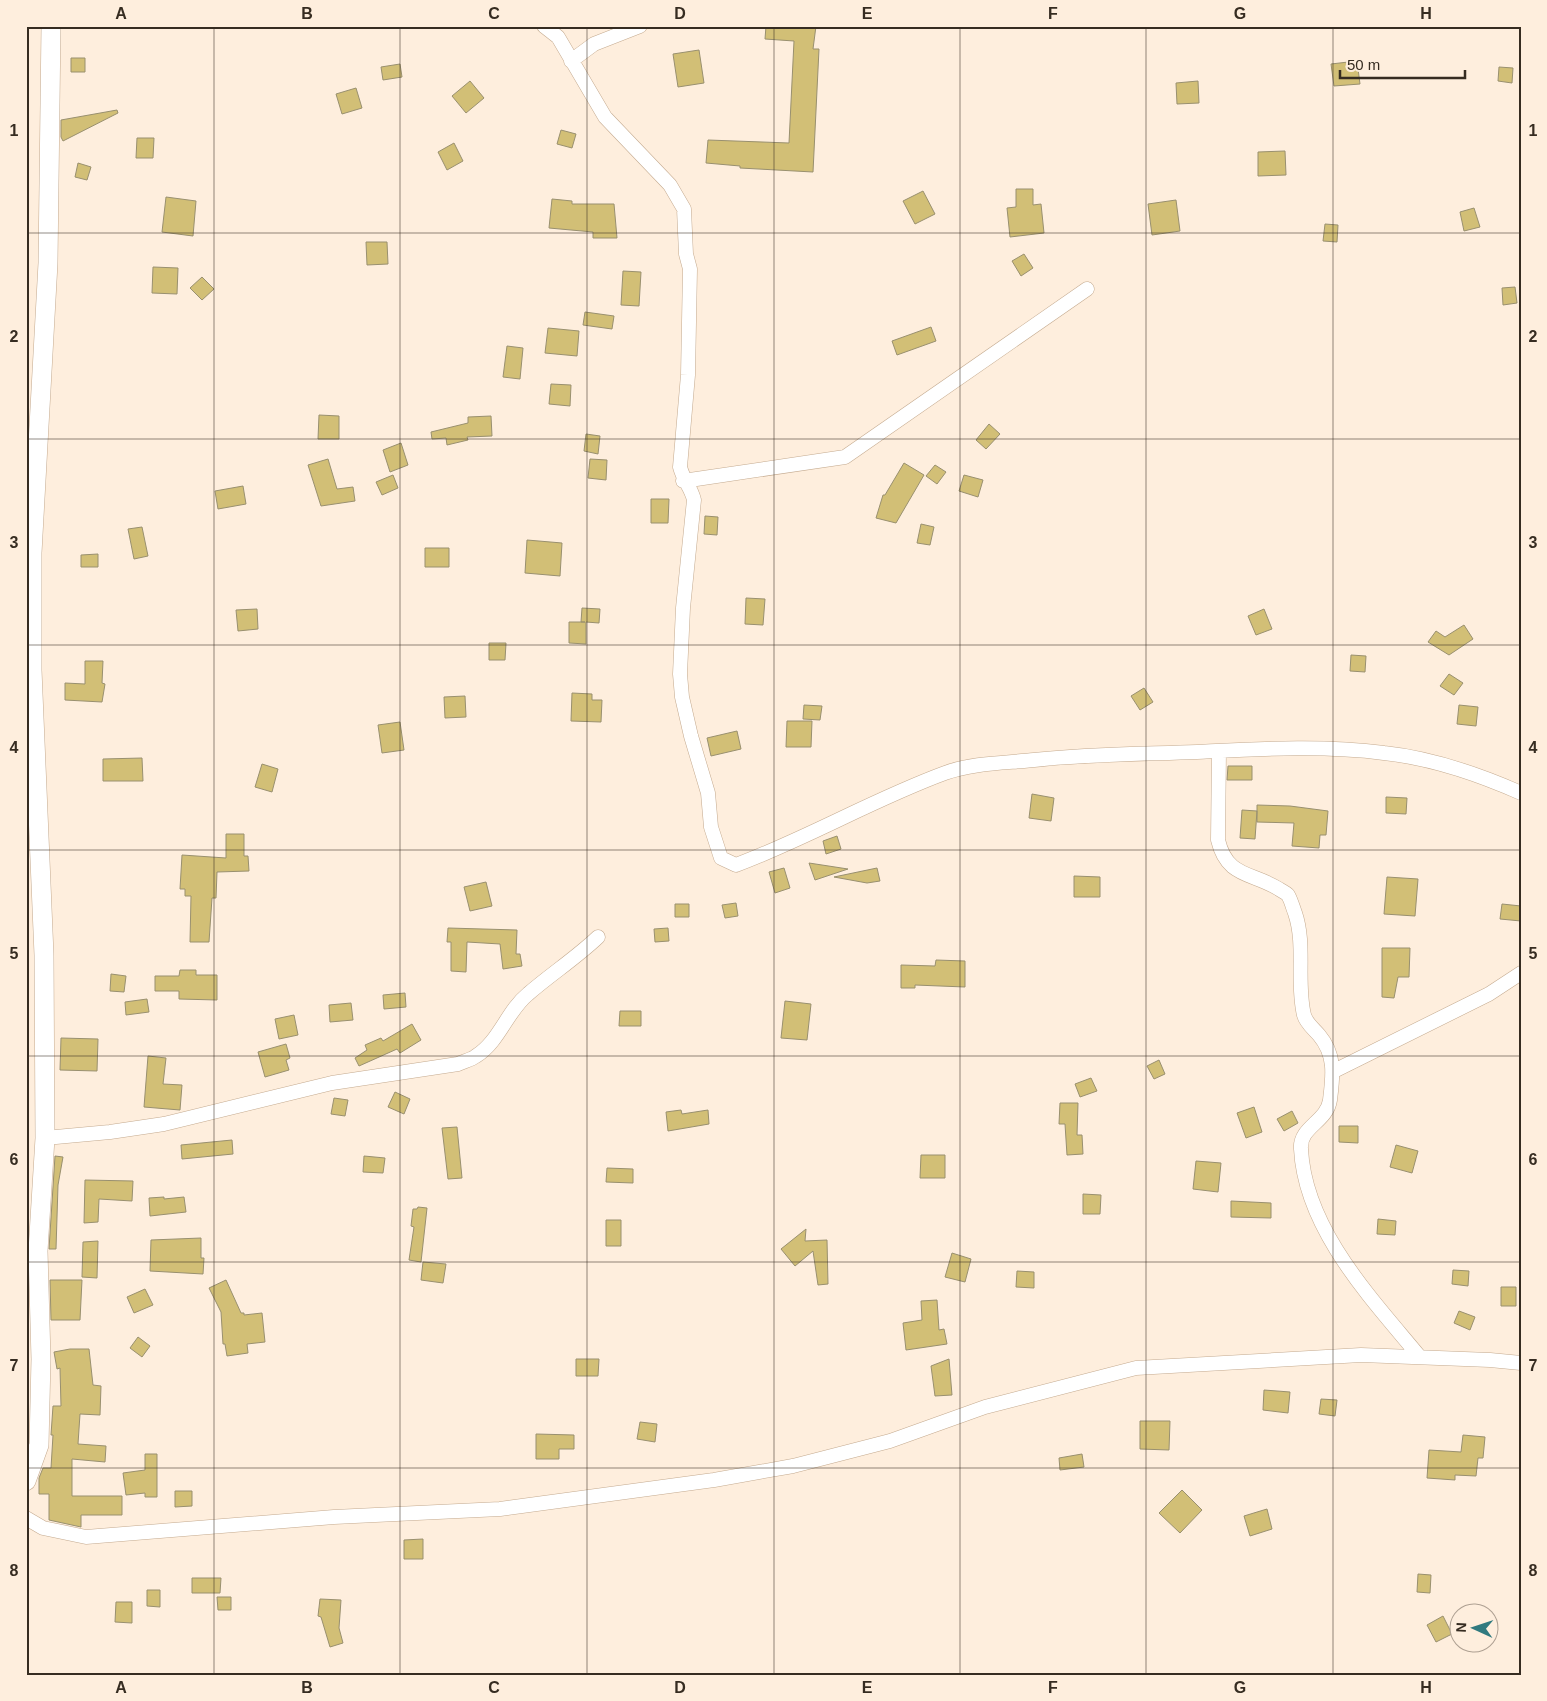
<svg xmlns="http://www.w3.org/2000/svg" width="1547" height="1701" font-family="Helvetica,sans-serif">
<rect width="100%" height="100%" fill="#feeedd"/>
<path fill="#d2bf76" stroke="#99906f" d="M766 26H816L813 49H819L813 172 740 168V166L706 163 708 140 789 143 794 41 765 39Z
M699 50 704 83 678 87 673 54Z
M71 58H85V72H71Z
M1357 61 1360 84 1334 86 1331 64Z
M400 64 402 77 383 80 381 67Z
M1499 67 1513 68 1512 83 1498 81Z
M470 81 484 98 466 113 452 96Z
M1198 81 1199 103 1177 104 1176 83Z
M356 88 362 108 342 114 336 94Z
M117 110 118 113 63 141 61 137V120Z
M561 130 576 134 572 148 557 144Z
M137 138H154L153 158H136Z
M454 143 463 161 447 170 438 152Z
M1285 151 1286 175 1258 176V152Z
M78 163 91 167 87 180 75 177Z
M1016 189H1033V205L1041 204 1044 233 1010 237 1007 208 1016 207Z
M923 191 935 214 915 224 903 201Z
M166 197 196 201 193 236 162 232Z
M552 199 572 201V204H614L617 238H593V232L549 228Z
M1176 200 1180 231 1152 235 1148 204Z
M1474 208 1480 227 1464 231 1460 212Z
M1325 224 1338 225 1337 242 1323 241Z
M366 242H387L388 264 367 265Z
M1024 254 1033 268 1021 276 1012 261Z
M153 267 178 268 177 294 152 293Z
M623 271 641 272 639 306 621 305Z
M202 277 214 289 202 300 190 288Z
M1515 287 1517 303 1503 305 1502 288Z
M585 312 614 316 612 329 583 325Z
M931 327 936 341 897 355 892 341Z
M548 328 579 331 577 356 545 353Z
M507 346 523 348 520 379 503 377Z
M551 384 571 385 570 406 549 404Z
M319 415 339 416V439H318Z
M491 416 492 436 467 437 468 440 447 445 446 438 432 439 431 432 468 423V417Z
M989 424 1000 434 986 449 976 440Z
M586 434 600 436 598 454 584 451Z
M401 443 408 465 390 472 383 450Z
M328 459 337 489 353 487 355 501 321 506 308 465Z
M590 459 607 460 606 480 588 478Z
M904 463 924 475 896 523 876 518 883 495H885Z
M935 465 946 472 937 484 926 476Z
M393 475 398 488 382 495 376 482Z
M964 475 983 480 978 497 959 491Z
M243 486 246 504 218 509 215 491Z
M651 499H669L668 523H651Z
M705 516 718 517 717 535 704 534Z
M921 524 934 527 930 545 917 543Z
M142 527 148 556 134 559 128 529Z
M527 540 562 543 560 576 525 573Z
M425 548H449V567H425Z
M98 554V567H81V555Z
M746 598 765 599 763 625 745 624Z
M582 608 600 609 599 623 586 622V644L569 643V622H585H581Z
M257 609 258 629 238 631 236 610Z
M1264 609 1272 629 1256 635 1248 616Z
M1464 625 1473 639 1449 655 1428 642 1436 631 1445 637Z
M489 643H506L505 660H489Z
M1351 655 1366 656 1365 672 1350 671Z
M85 661H103L102 683 105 684 102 702 65 700V683L85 684Z
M1449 674 1463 683 1454 695 1440 686Z
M1144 688 1153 702 1140 710 1131 696Z
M572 693 592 694V700H602L601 722 571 721Z
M465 696 466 717 445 718 444 697Z
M804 705 822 706 820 720 803 719Z
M1459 705 1478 707 1476 726 1457 724Z
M787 721H812L811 747H786Z
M400 722 404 750 382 753 378 725Z
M737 731 741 749 711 756 707 738Z
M142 758 143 781H103V759Z
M262 764 278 769 272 792 255 787Z
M1228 766H1252V780H1227Z
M1032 794 1054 798 1051 821 1029 818Z
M1386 797 1407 798 1406 814 1386 813Z
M1257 805 1290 806 1328 811 1326 835H1320L1319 848 1292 846 1294 823 1257 822Z
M1242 810 1257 811 1255 839 1240 838Z
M226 834H244V856H248L249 871 217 872 216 898H212L209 942H190L191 896H185V889H180L182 855 226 858Z
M837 836 841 849 826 854 823 841Z
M809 863 848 869 815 880Z
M784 868 790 888 775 893 769 872Z
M877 868 880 881 867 883 834 877Z
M1074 876 1100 877V897H1074Z
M1387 877 1418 879 1415 916 1384 914Z
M486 882 492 906 470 911 464 887Z
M736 903 738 916 725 918 722 905Z
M675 904H689V917H675Z
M1502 904 1521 906V921L1500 919Z
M448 928 517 930 516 954H520L522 966 503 969 500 944 467 942 466 972 451 971V942H447Z
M668 928 669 941 655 942 654 929Z
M1382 948H1410L1409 977H1398L1394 998 1382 997Z
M936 960 965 961V987L915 985V988H901V965L935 966Z
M180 970H196V975H217V1000L179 999V991H155V976H179Z
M111 974 126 976 124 992 110 991Z
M405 993 406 1007 384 1009 383 995Z
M147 999 149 1012 126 1015 125 1002Z
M785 1001 811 1004 807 1040 781 1038Z
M351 1003 353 1020 330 1022 329 1005Z
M620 1011H641V1026H619Z
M294 1015 298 1035 279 1039 275 1019Z
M412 1024 421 1040 400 1053 397 1049 359 1066 355 1058 367 1050 365 1045 381 1038 383 1041Z
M61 1038 98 1039 97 1071 60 1070Z
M286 1044 290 1058 286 1060 289 1070 265 1077 258 1052Z
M148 1056 166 1058 163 1084 182 1085 180 1110 144 1107Z
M1159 1060 1165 1074 1154 1079 1147 1066Z
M1091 1078 1097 1091 1080 1097 1075 1084Z
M395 1092 410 1099 404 1114 388 1107Z
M334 1098 348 1100 345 1116 331 1114Z
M1060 1103H1078L1077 1135H1082L1083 1154 1067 1155 1065 1124H1059Z
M1254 1107 1262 1132 1246 1138 1237 1113Z
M681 1110 682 1114 708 1110 709 1124 668 1131 666 1112Z
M1292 1111 1298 1123 1284 1131 1277 1119Z
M1339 1126H1358V1143L1339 1142Z
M457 1127 462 1178 448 1179 442 1128Z
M232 1140 233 1154 182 1159 181 1145Z
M1396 1145 1418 1151 1412 1173 1390 1167Z
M921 1155H945V1178H920Z
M55 1156 63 1157 58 1185 56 1249H49Z
M364 1156 385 1158 383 1173 363 1172Z
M1196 1161 1221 1163 1218 1192 1193 1189Z
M607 1168 633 1169V1183L606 1182Z
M85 1180 133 1181 132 1201 99 1199 98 1222 84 1223Z
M1083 1194 1101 1195 1100 1214H1083Z
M164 1197V1199L184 1197 186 1212 150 1216 149 1198Z
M1231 1201 1271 1203V1218L1231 1217Z
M418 1207 427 1208 421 1262 409 1260 414 1227 411 1226 413 1209H417Z
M1378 1219 1396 1221 1395 1235 1377 1234Z
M606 1220H621V1246H606Z
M806 1229 805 1241 827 1240 828 1284 818 1285 813 1251 795 1266 781 1249Z
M201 1238V1258H204L203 1274 150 1271 151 1240Z
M98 1241 97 1278 82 1277 83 1242Z
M952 1253 971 1259 965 1282 945 1277Z
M423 1262 446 1264 443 1283 421 1280Z
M1453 1270 1469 1271 1468 1286 1452 1284Z
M1017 1271 1034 1272V1288L1016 1287Z
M50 1280H82L80 1320H51Z
M226 1280 241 1313H244V1315L262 1313 265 1342 247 1344 248 1353 227 1356 225 1344H223L221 1312 209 1288Z
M1501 1287H1516V1306H1501Z
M145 1289 153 1305 134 1313 127 1297Z
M937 1300 939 1330 944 1329 947 1344 906 1350 903 1323 922 1320 921 1301Z
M1459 1311 1475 1317 1470 1330 1454 1323Z
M138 1337 150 1346 142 1357 130 1348Z
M70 1349H89L93 1385 101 1386 100 1415 80 1414 78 1444 106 1446 105 1462 72 1459V1496H122V1515H81V1527L49 1520V1494H39V1478L43 1468H51L53 1435H51L53 1406H61L60 1368 57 1369 54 1352Z
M576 1359H599L598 1376H576Z
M949 1359 952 1395 935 1396 931 1366Z
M1264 1390 1290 1392 1288 1413 1263 1410Z
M1321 1399 1337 1400 1335 1416 1319 1414Z
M1140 1421H1170L1169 1450 1140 1449Z
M640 1422 657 1424 655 1442 637 1439Z
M536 1434 574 1435V1449H559V1459H536Z
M1463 1435 1485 1437 1483 1458H1478L1476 1476 1455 1475V1480L1427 1478 1429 1450 1461 1452Z
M145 1454H157V1497H145V1493L126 1495 123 1473 145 1470Z
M1082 1454 1084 1467 1060 1470 1059 1458Z
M1182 1490 1202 1510 1180 1533 1159 1513Z
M175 1491H192V1506L175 1507Z
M1267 1509 1272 1529 1250 1536 1244 1516Z
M423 1539V1559H404V1540Z
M1418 1574 1431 1575 1430 1593 1417 1592Z
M192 1578H221L220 1593H192Z
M147 1590H160V1607L147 1606Z
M217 1597H231V1610H218Z
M320 1599 341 1600 339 1628 343 1643 330 1647 321 1617 318 1616Z
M116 1602H132V1623L115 1622Z
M1443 1616 1452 1634 1436 1642 1427 1625Z"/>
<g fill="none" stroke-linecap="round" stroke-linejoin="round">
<defs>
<path id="street" d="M544 26 558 37 605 117 670 185 684 209 686 254 690 269 688 375 680 467C684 482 691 487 694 500L683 608 680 674 682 697 691 736 708 793 711 827 721 858 736 865C808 838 874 799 945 773 972 763 1006 763 1034 760 1088 754 1142 754 1197 752 1259 749 1323 745 1384 753 1431 758 1478 774 1521 793
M571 61 594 44 640 26
M683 481 845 457 1087 289
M1219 751 1218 840C1227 878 1252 872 1279 889 1282 891 1286 893 1288 895 1291 900 1293 908 1295 913 1306 945 1296 982 1304 1015 1306 1023 1314 1029 1319 1035 1336 1055 1333 1076 1330 1100 1327 1122 1299 1127 1301 1149 1305 1229 1371 1298 1419 1356
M1334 1071 1489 994 1521 973
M45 1138 110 1132 164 1124 332 1083 458 1064C464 1061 471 1060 476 1056 499 1042 507 1011 528 994 551 974 576 958 598 937
M26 1518 43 1528 86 1537 334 1517 500 1509 714 1480 793 1466 890 1441 985 1407 1136 1368 1361 1355 1490 1360 1521 1363"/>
<path id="secondary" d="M26 1481 39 1445 41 1359 38 1251 45 1138 44 955 32 670V553L48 263 51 26"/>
</defs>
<use href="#street" stroke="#c4aa8f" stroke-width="15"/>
<use href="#secondary" stroke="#c4aa8f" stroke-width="20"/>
<use href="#street" stroke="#fff" stroke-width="14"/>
<use href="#secondary" stroke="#fff" stroke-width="19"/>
</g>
<path fill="none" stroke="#362c21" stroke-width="1" stroke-opacity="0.55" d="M214 26V1675M400 26V1675M587 26V1675M774 26V1675M960 26V1675M1146 26V1675M1333 26V1675M26 233H1521M26 439H1521M26 645H1521M26 850H1521M26 1056H1521M26 1262H1521M26 1468H1521"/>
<rect width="1547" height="1701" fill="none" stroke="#feeedd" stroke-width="55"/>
<g transform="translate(1474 1628) rotate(273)"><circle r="24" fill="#feeedd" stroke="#aea092"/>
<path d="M0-4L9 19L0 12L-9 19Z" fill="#317a7f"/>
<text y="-8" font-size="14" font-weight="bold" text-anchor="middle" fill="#362c21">N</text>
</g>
<path d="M1340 70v8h125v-8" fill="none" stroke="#362c21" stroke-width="2.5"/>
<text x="1347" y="70" font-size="15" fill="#362c21" stroke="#feeedd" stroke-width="4" paint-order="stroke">50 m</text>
<rect x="28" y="28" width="1492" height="1646" fill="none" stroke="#362c21" stroke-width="2"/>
<g font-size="16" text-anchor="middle" font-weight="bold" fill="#362c21">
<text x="121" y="19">A</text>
<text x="307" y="19">B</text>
<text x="494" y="19">C</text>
<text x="680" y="19">D</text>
<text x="867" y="19">E</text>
<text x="1053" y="19">F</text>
<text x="1240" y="19">G</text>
<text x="1426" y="19">H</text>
<text x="14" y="136">1</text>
<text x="1533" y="136">1</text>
<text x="14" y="342">2</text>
<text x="1533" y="342">2</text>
<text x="14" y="548">3</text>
<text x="1533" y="548">3</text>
<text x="14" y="753">4</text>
<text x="1533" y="753">4</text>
<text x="14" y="959">5</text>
<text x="1533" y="959">5</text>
<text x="14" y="1165">6</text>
<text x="1533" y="1165">6</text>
<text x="14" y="1371">7</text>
<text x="1533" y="1371">7</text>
<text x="14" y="1576">8</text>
<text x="1533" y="1576">8</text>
<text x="121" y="1693">A</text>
<text x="307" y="1693">B</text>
<text x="494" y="1693">C</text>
<text x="680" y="1693">D</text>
<text x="867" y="1693">E</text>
<text x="1053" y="1693">F</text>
<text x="1240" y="1693">G</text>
<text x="1426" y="1693">H</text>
</g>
</svg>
